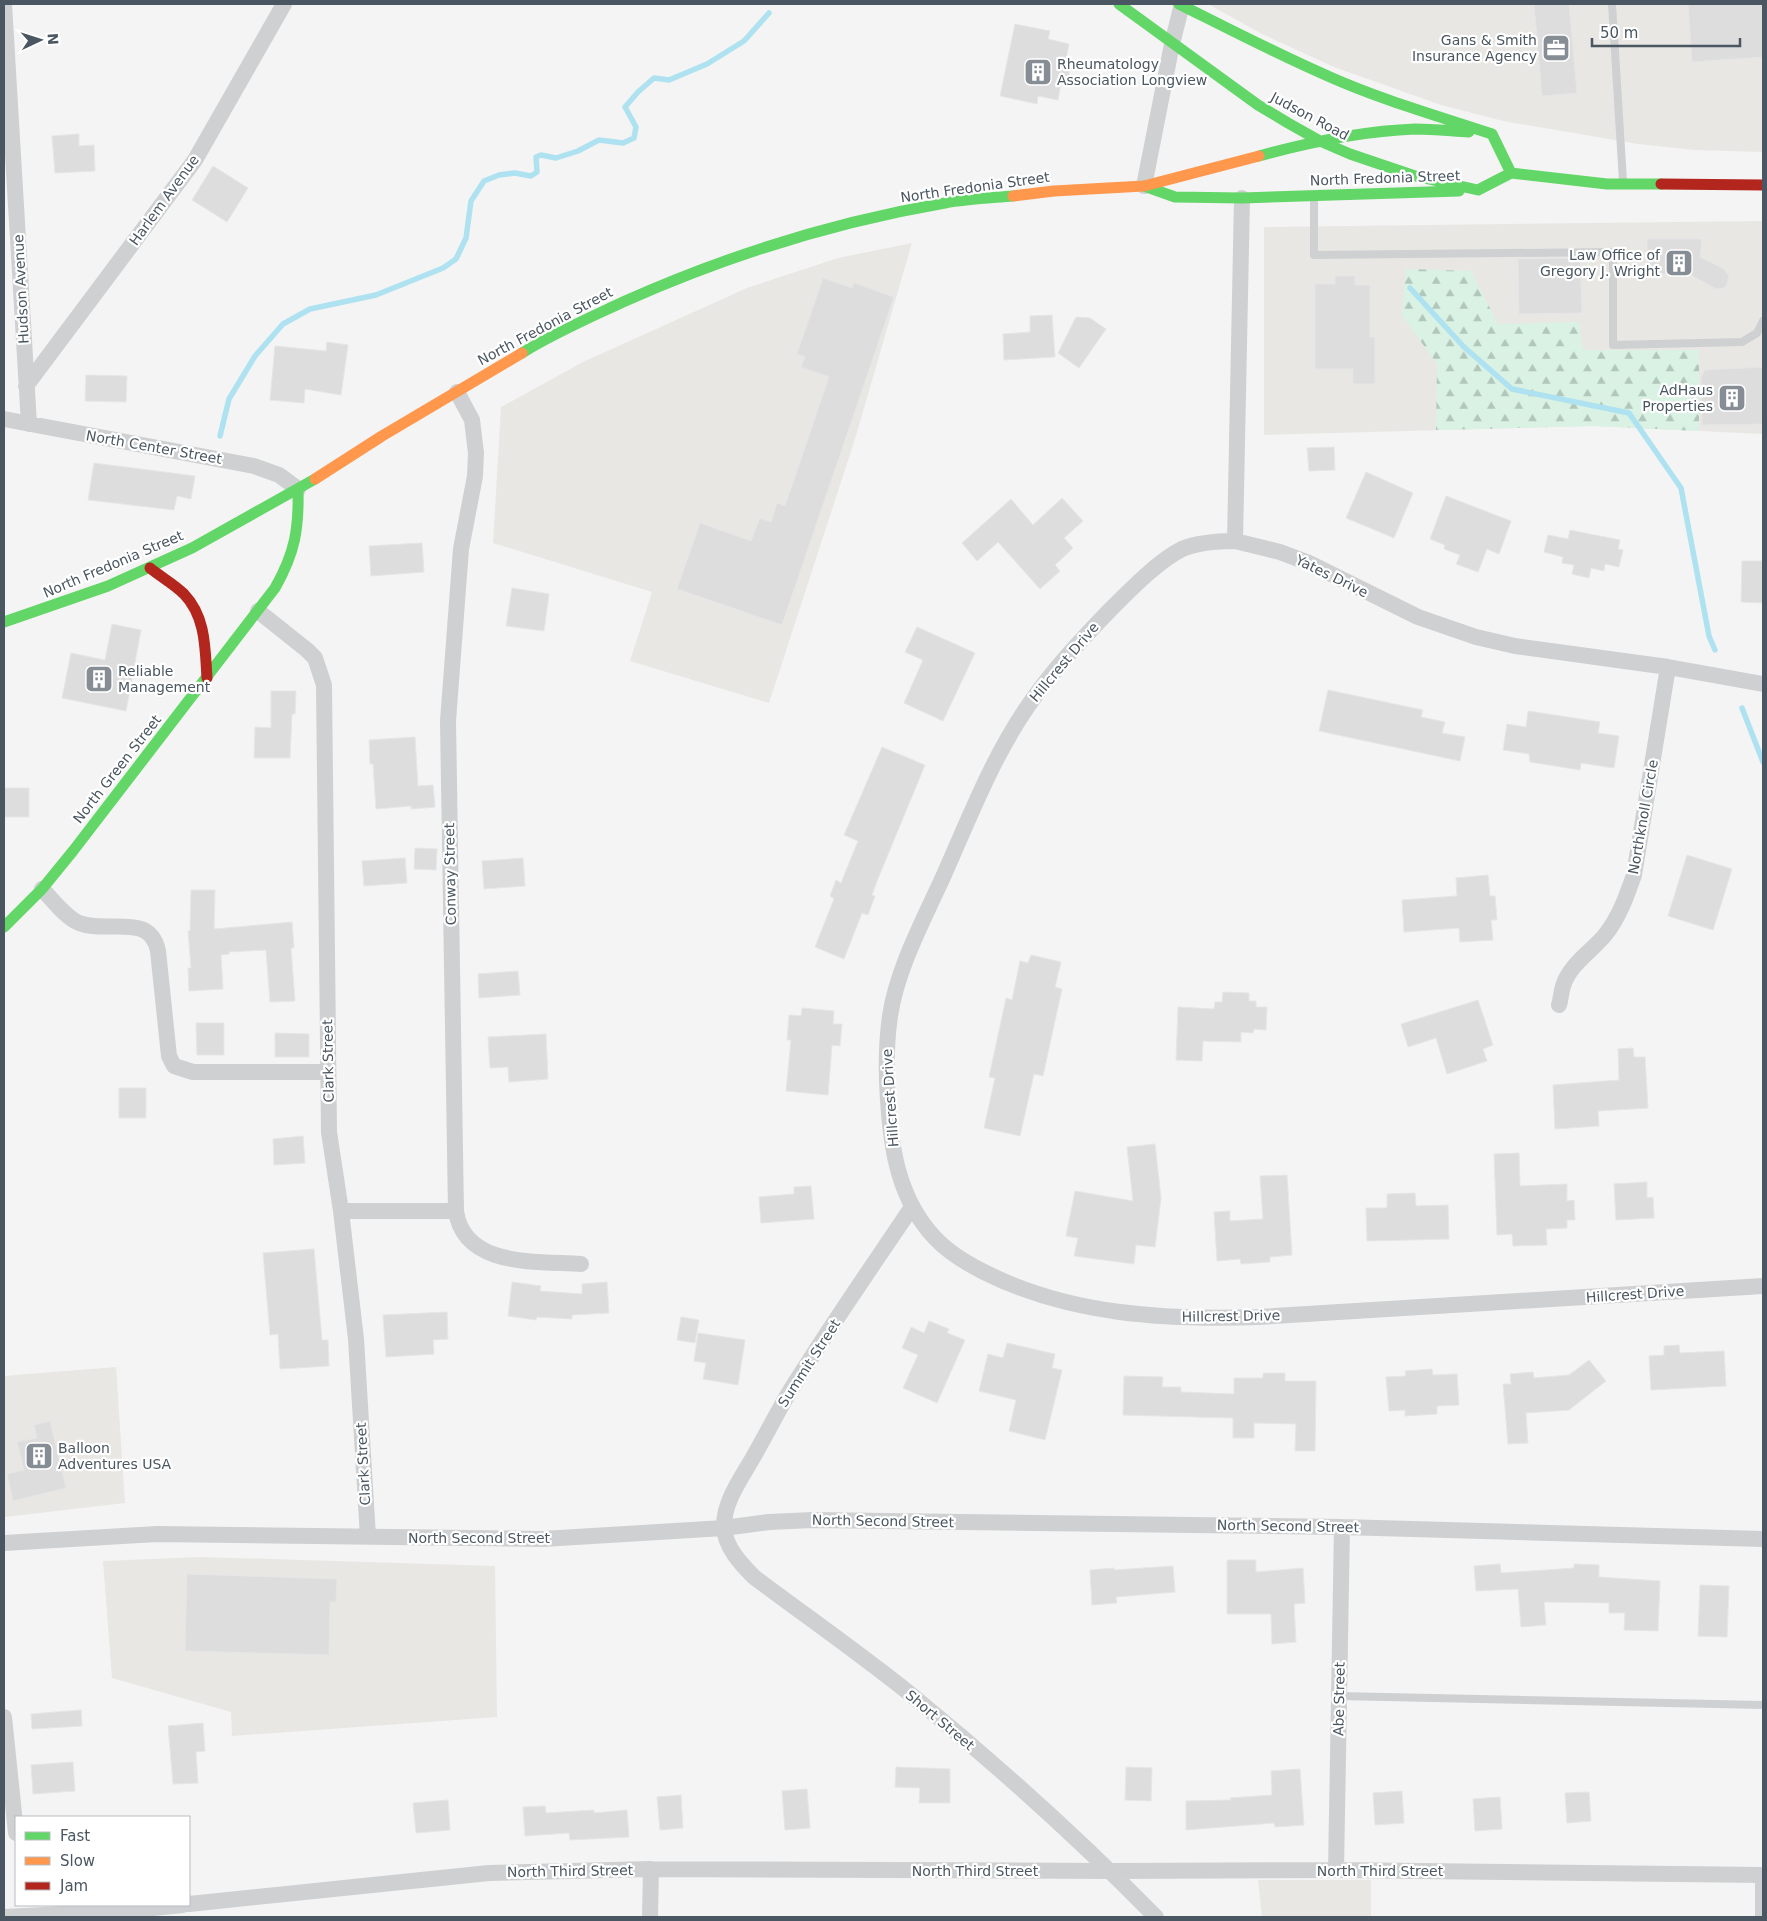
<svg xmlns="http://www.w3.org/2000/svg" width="1767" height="1921" font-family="'DejaVu Sans',sans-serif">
<defs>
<pattern id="forest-firs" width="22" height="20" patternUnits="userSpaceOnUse" patternTransform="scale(1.25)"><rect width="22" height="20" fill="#d9f2e3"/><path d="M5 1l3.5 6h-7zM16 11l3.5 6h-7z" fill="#b2c7bb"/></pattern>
</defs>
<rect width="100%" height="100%" fill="#f4f4f4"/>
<path fill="#e8e7e3" d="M1208 4H1763V152L1694 150 1638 144 1503 121 1441 105 1334 67 1262 34Z
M1763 221V434L1592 426 1264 435V227Z
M912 243 855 439 769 703 630 661 652 592 493 543 501 407 583 362 747 288 838 258Z
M116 1367 125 1503 5 1517 4 1503V1376Z
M201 1557 495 1566 497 1717 232 1736 231 1712 112 1678 103 1561Z
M1258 1880H1371V1917H1262Z"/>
<path fill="url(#forest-firs)" d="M1406 269 1471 271 1498 324 1579 322 1583 350H1699V431L1597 426 1436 430 1437 364 1402 315Z"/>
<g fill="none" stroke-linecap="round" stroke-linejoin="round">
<path stroke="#aee2f0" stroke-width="5.5" d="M1410 288 1464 347 1512 389 1629 413 1681 488 1709 636 1715 650
M220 436 229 399 255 356 283 324 310 309 376 295 443 268 456 259 466 238 471 201 484 181 499 175 515 173 531 176 537 172 536 157 541 155 556 158 578 151 599 140 623 143 634 138 636 127 625 107 638 92 654 78 669 80 707 64 744 41 769 13
M1742 708 1763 762"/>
</g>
<path fill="#ddddde" stroke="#e5e6e7" d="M1534 4H1569L1577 93 1542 96Z
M1688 4H1763V57L1692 62Z
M1015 24 1050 31 1048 39 1069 44 1066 59 1072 60 1067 84 1061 83 1058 100 1038 96 1037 104 1000 96Z
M79 134V146L94 145 95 171 55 173 52 136Z
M213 166 248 188 227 222 192 200Z
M1647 239H1702L1700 257 1724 269 1729 276 1727 285 1724 288 1716 289 1689 274H1647Z
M1580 258 1582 313 1519 314 1518 259Z
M1335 276H1355V285H1370V337H1375V384H1353V369H1315V284H1335Z
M823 278 852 288 854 283 894 297 782 625 677 589 700 523 751 541 760 518 771 522 777 503 785 506 829 377 801 367 805 357 797 354Z
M1052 315 1055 357 1004 360 1003 334 1030 332V316Z
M1076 317 1090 318 1106 329 1079 368 1058 353Z
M327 342 348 345 341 395 305 389 304 403 270 400 275 346 326 351Z
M1763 367V424L1702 425 1701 377 1705 370Z
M86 375 127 376 126 402 85 401Z
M1334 447 1335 470 1309 471 1307 448Z
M94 463 195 476 191 499 177 496 174 510 88 500Z
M1366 472 1413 493 1394 538 1346 518Z
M1446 496 1511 521 1499 554 1487 549 1478 572 1456 564 1460 555 1444 549 1445 545 1430 539Z
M1062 498 1083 521 1064 538 1073 548 1055 565 1060 571 1040 589 998 542 977 561 962 543 1011 499 1033 525Z
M1570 530 1620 540 1618 549 1623 550 1619 567 1605 564 1604 571 1591 568 1589 578 1572 574 1574 565 1562 563 1563 557 1544 552 1548 535 1568 539Z
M422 543 424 572 371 576 369 546Z
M1742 561H1763V603L1741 602Z
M512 588 549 594 544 631 506 626Z
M112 624 141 630 126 711 62 698 71 653 105 660Z
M917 627 975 653 943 721 904 703 923 660 905 652Z
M1328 690 1423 710 1421 717 1445 722 1442 733 1465 737 1460 761 1319 731Z
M271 691H296L295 714H292L290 758H254L255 727 271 728Z
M1528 711 1600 722 1598 733 1619 736 1614 768 1581 763 1580 770 1530 762 1529 754 1503 750 1507 724 1526 727Z
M415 737 418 786 433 785 435 807 411 809V806L376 809 373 764H370L369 740Z
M882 747 925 765 877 881 872 895 875 896 868 915 862 913 844 959 815 947 834 899 830 896 836 880 841 883 858 841 844 835Z
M4 788H29V817H4Z
M415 848 437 849 436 870 414 869Z
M1687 855 1732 869 1713 930 1668 916Z
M405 858 407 883 364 886 362 861Z
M523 858 525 886 484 889 482 861Z
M1488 875 1490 896H1495L1497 920H1491L1493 940 1460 942 1459 928 1404 932 1402 900 1457 896 1456 878Z
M191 890H215L214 929 292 922 294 948H291L295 1001 270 1002 266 950 229 952V954L221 955 223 989 189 991 188 968H191L188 931H190Z
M1031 955 1061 962 1055 987 1062 989 1043 1076 1034 1074 1020 1136 984 1128 995 1078 989 1077 1006 998 1012 1000 1020 961 1028 963Z
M518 971 520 995 479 998 478 974Z
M1223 992 1249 993V1001H1256V1007H1267L1266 1030 1254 1029 1253 1033 1241 1032V1042L1203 1041 1202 1061 1176 1060 1178 1007 1214 1009 1215 1002H1222Z
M1478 1000 1493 1045 1483 1049 1487 1061 1447 1074 1436 1038 1408 1047 1401 1024Z
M802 1008 834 1011 833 1024H842L840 1046 832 1045 828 1095 786 1091 791 1040H787L789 1015 801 1016Z
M196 1023H224V1055H197Z
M275 1033 309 1034V1057H275Z
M546 1034 548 1079 509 1082 508 1067 490 1068 488 1037Z
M1633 1048 1634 1057H1645L1648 1108 1598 1111 1599 1126 1555 1129 1553 1085 1619 1080 1618 1049Z
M119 1088H146V1118H119Z
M303 1136 305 1163 274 1165 273 1139Z
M1155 1144 1161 1198 1155 1247 1136 1245 1134 1264 1074 1256 1078 1238 1066 1236 1075 1191 1133 1201 1127 1147Z
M1519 1153 1520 1186 1567 1184V1201L1574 1200 1575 1220H1567V1228L1546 1229 1547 1245 1513 1246 1512 1234 1497 1235 1494 1154Z
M1287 1175 1292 1255 1270 1257V1262L1241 1264 1240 1259 1217 1261 1214 1212 1230 1211V1221L1263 1219 1260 1176Z
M1647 1182V1198L1653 1197 1654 1218 1616 1220 1614 1184Z
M811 1186 814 1219 761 1223 759 1197 794 1194V1187Z
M1415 1193 1416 1206 1448 1205 1449 1239 1367 1241 1366 1208H1387V1194Z
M314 1249 322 1340H328L329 1366 280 1369 278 1334 270 1335 263 1253Z
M512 1282 541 1286 540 1291 582 1294V1284L607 1282 609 1313 572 1315V1319L537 1317 536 1320 508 1316Z
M447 1312 448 1339 433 1340 434 1354 386 1357 383 1315Z
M681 1317 699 1320 695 1343 677 1340Z
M929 1321 949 1329 947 1333 965 1340 937 1403 903 1388 918 1355 902 1348 911 1327 924 1333Z
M698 1333 745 1340 738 1385 703 1379 706 1363 694 1361Z
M1007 1343 1055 1354 1052 1368 1062 1370 1045 1440 1009 1431 1016 1400 979 1391 988 1354 1003 1358Z
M1679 1345 1680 1353 1724 1351 1726 1386 1651 1390 1649 1356 1664 1355V1346Z
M1589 1360 1606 1381 1569 1410 1526 1413 1528 1443 1508 1444 1503 1384H1511L1510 1374 1533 1372 1534 1378 1569 1375Z
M1432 1369 1433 1375 1457 1374 1459 1405 1437 1406V1414L1405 1416V1410L1389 1411 1386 1377 1406 1376 1405 1371Z
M1263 1373H1285V1381H1316L1315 1451H1295L1296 1424 1254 1423V1438H1233V1418L1123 1415 1124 1376 1163 1377 1162 1387H1181V1392L1234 1394V1378H1263Z
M50 1421 66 1488 13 1501 7 1474 24 1470 17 1442 37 1438 34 1425Z
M1227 1560H1256V1572L1303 1568 1305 1603 1294 1604 1296 1642 1272 1644 1271 1614H1227Z
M1500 1564 1501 1573 1574 1568V1564L1599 1565V1577L1660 1581 1658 1631 1624 1630 1625 1613H1609V1603L1544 1602 1546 1625 1521 1627 1518 1589 1476 1591 1474 1566Z
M1173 1566 1175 1592 1116 1597 1117 1603 1092 1605 1090 1570 1114 1568V1570Z
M187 1574 337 1579 336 1602H330L329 1655 185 1651Z
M1700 1585 1729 1586 1727 1637 1698 1636Z
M81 1710 82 1726 32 1729 31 1714Z
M203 1723 205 1751 196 1752 198 1783 173 1784 168 1726Z
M73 1762 75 1791 33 1794 31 1765Z
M896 1767 950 1769V1803H919L920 1788 895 1787Z
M1126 1767 1152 1768 1151 1801 1125 1800Z
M1300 1769 1304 1825 1275 1827 1274 1823 1186 1830V1801L1231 1800 1230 1798 1272 1795 1271 1771Z
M807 1789 810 1828 785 1830 782 1791Z
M1402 1791 1404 1823 1375 1825 1373 1793Z
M1589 1792 1591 1821 1567 1823 1565 1793Z
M681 1795 683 1828 660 1830 657 1797Z
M1500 1797 1502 1829 1475 1831 1473 1799Z
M448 1800 450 1830 416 1833 413 1803Z
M545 1806 546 1813 594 1810V1813L627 1810 629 1837 570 1840 569 1833 525 1836 523 1807Z"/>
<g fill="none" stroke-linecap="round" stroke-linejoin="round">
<path stroke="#ced0d2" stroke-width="8" d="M1612 4 1623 181
M1314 196V255L1613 252V345L1742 342 1757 333 1763 321
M1339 1696 1763 1705"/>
<path stroke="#ced0d2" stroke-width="16" d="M4 4 29 424
M1144 186 1172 44 1182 4
M1242 198 1235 541 1280 552 1309 563 1418 617 1476 637 1515 646 1668 667 1763 684
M26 386 195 160 284 4
M457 392 472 420 476 453 475 476 461 549 448 721 456 1211C464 1268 538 1261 581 1264
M4 419 254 466 279 475 298 489
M1235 541C1217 541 1199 542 1182 549 1158 561 1129 591 1109 611 1080 641 1052 671 1028 706 992 758 969 819 943 877 923 921 897 969 890 1016 886 1044 886 1072 888 1100 891 1150 899 1200 935 1238 949 1253 966 1263 984 1272 1069 1315 1165 1320 1258 1317L1763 1286
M258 611 307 650 315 658 324 685 329 1132 341 1211 356 1339 368 1537
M42 889C53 900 65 917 79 923 108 934 150 912 158 951L169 1056 174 1066 193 1072H327
M1559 1005C1561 999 1561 992 1563 986 1570 964 1591 952 1605 935 1619 918 1627 895 1634 875L1668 667
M912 1207C871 1268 829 1328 790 1391 778 1411 767 1433 755 1454 743 1476 724 1500 724 1526 724 1546 741 1564 754 1577 806 1616 859 1653 909 1693 995 1763 1078 1838 1156 1917
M341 1211H456
M4 1543 157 1534 543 1539 724 1528 769 1522 813 1520 1342 1527 1763 1539
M4 1717 16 1833
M1336 1870 1342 1527
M189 1904 489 1873 651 1869 1111 1871 1336 1870 1763 1875
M4 1917 123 1911 183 1905
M650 1917 651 1869
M1763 1917V1878"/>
<path stroke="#63d668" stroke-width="11" d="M1119 4 1258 105 1288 123 1320 141 1350 154 1415 176 1478 190 1511 173 1607 184H1661
M1179 4C1229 29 1279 55 1330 77 1382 100 1438 116 1492 134L1511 173
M1259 156C1310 142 1361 131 1415 129 1433 129 1451 131 1469 132
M1144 186 1175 197 1242 198 1459 191
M522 353C554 333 589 318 623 302 726 256 834 222 945 203 967 199 990 198 1013 196
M4 622 108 586 192 548 315 479
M4 927 42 889 73 851 275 588C295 553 299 529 298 489"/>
<path stroke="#ff974d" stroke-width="11" d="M1013 196 1054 191 1144 186 1259 156
M315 479 382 436 522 353"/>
<path stroke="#b3261e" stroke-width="11" d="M1661 184 1763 185
M150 568C161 577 174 584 184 594 206 617 205 648 207 678"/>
</g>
<defs>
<symbol id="office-square" viewBox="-11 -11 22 22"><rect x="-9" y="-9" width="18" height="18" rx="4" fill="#868d94" stroke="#fff"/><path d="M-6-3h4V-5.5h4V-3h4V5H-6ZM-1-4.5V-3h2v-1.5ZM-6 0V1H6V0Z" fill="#fff"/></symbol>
<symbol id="building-square" viewBox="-11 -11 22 22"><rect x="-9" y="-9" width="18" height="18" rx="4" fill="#868d94" stroke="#fff"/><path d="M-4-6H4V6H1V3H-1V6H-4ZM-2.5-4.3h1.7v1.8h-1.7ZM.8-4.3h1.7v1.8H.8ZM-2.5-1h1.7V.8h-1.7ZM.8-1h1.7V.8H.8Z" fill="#fff"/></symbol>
</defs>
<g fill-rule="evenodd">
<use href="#office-square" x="1540" y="32" width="32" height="32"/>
<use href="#building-square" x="1022" y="56" width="32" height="32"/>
<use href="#building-square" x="1663" y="247" width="32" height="32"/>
<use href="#building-square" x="1716" y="382" width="32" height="32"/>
<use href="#building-square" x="83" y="663" width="32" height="32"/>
<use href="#building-square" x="23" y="1440" width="32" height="32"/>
</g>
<g text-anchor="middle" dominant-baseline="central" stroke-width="4.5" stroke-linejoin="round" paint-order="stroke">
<g font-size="14" fill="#4a5661" stroke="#fff" text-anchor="end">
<text x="1537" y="40">Gans &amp; Smith<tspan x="1537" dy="16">Insurance Agency</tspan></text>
<text x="1057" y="64" text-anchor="start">Rheumatology<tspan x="1057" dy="16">Association Longview</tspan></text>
<text x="1660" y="255">Law Office of<tspan x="1660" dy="16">Gregory J. Wright</tspan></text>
<text x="1713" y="390">AdHaus<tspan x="1713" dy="16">Properties</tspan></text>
<text x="118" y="671" text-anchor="start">Reliable<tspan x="118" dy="16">Management</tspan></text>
<text x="58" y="1448" text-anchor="start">Balloon<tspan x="58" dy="16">Adventures USA</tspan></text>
</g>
<g font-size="14" fill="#4a5661" stroke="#fff">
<text transform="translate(1310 116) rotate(28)">Judson Road</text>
<text transform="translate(1385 178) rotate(-2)">North Fredonia Street</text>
<text transform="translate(975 187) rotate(-8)">North Fredonia Street</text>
<text transform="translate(164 200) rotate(-54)">Harlem Avenue</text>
<text transform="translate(21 289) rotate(-93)">Hudson Avenue</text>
<text transform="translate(545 326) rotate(-28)">North Fredonia Street</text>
<text transform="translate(154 447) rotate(10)">North Center Street</text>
<text transform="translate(113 564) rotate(-23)">North Fredonia Street</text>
<text transform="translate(1332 576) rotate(26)">Yates Drive</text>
<text transform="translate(1064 662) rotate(-50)">Hillcrest Drive</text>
<text transform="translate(117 769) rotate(-52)">North Green Street</text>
<text transform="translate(1643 817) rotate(-80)">Northknoll Circle</text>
<text transform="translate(450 874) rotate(-91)">Conway Street</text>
<text transform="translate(328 1061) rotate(-91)">Clark Street</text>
<text transform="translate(890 1098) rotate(-94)">Hillcrest Drive</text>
<text transform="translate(1635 1294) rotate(-4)">Hillcrest Drive</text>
<text transform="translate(1231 1316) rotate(-1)">Hillcrest Drive</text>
<text transform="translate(809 1363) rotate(-57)">Summit Street</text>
<text transform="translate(363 1464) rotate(-93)">Clark Street</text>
<text transform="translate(883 1521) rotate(1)">North Second Street</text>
<text transform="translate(1288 1526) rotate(1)">North Second Street</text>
<text x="479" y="1538">North Second Street</text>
<text transform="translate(1339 1699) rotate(-89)">Abe Street</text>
<text transform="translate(940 1720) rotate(40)">Short Street</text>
<text transform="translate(570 1871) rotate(-1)">North Third Street</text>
<text x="975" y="1871">North Third Street</text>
<text x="1380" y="1871">North Third Street</text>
</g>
</g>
<rect width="1767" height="1921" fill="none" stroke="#4a5661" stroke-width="10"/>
<rect x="15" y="1816" width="175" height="90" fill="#ffffff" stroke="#b7bbc0"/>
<rect x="25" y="1832" width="25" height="8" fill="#63d668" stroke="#b7bbc0"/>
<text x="60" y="1841" font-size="15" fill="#4a5661">Fast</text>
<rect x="25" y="1857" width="25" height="8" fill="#ff974d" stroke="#b7bbc0"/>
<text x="60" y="1866" font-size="15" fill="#4a5661">Slow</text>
<rect x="25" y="1882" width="25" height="8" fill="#b3261e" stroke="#b7bbc0"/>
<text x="60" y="1891" font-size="15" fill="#4a5661">Jam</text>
<g transform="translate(40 40) rotate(86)" stroke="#ffffff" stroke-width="4" paint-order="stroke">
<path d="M0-4L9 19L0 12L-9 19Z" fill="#4a5661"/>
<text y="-8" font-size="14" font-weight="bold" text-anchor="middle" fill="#4a5661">N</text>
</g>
<path d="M1592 38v8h148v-8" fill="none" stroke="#4a5661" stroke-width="2.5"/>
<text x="1600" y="38" font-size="15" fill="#4a5661" stroke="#ffffff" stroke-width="4" paint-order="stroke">50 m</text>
</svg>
